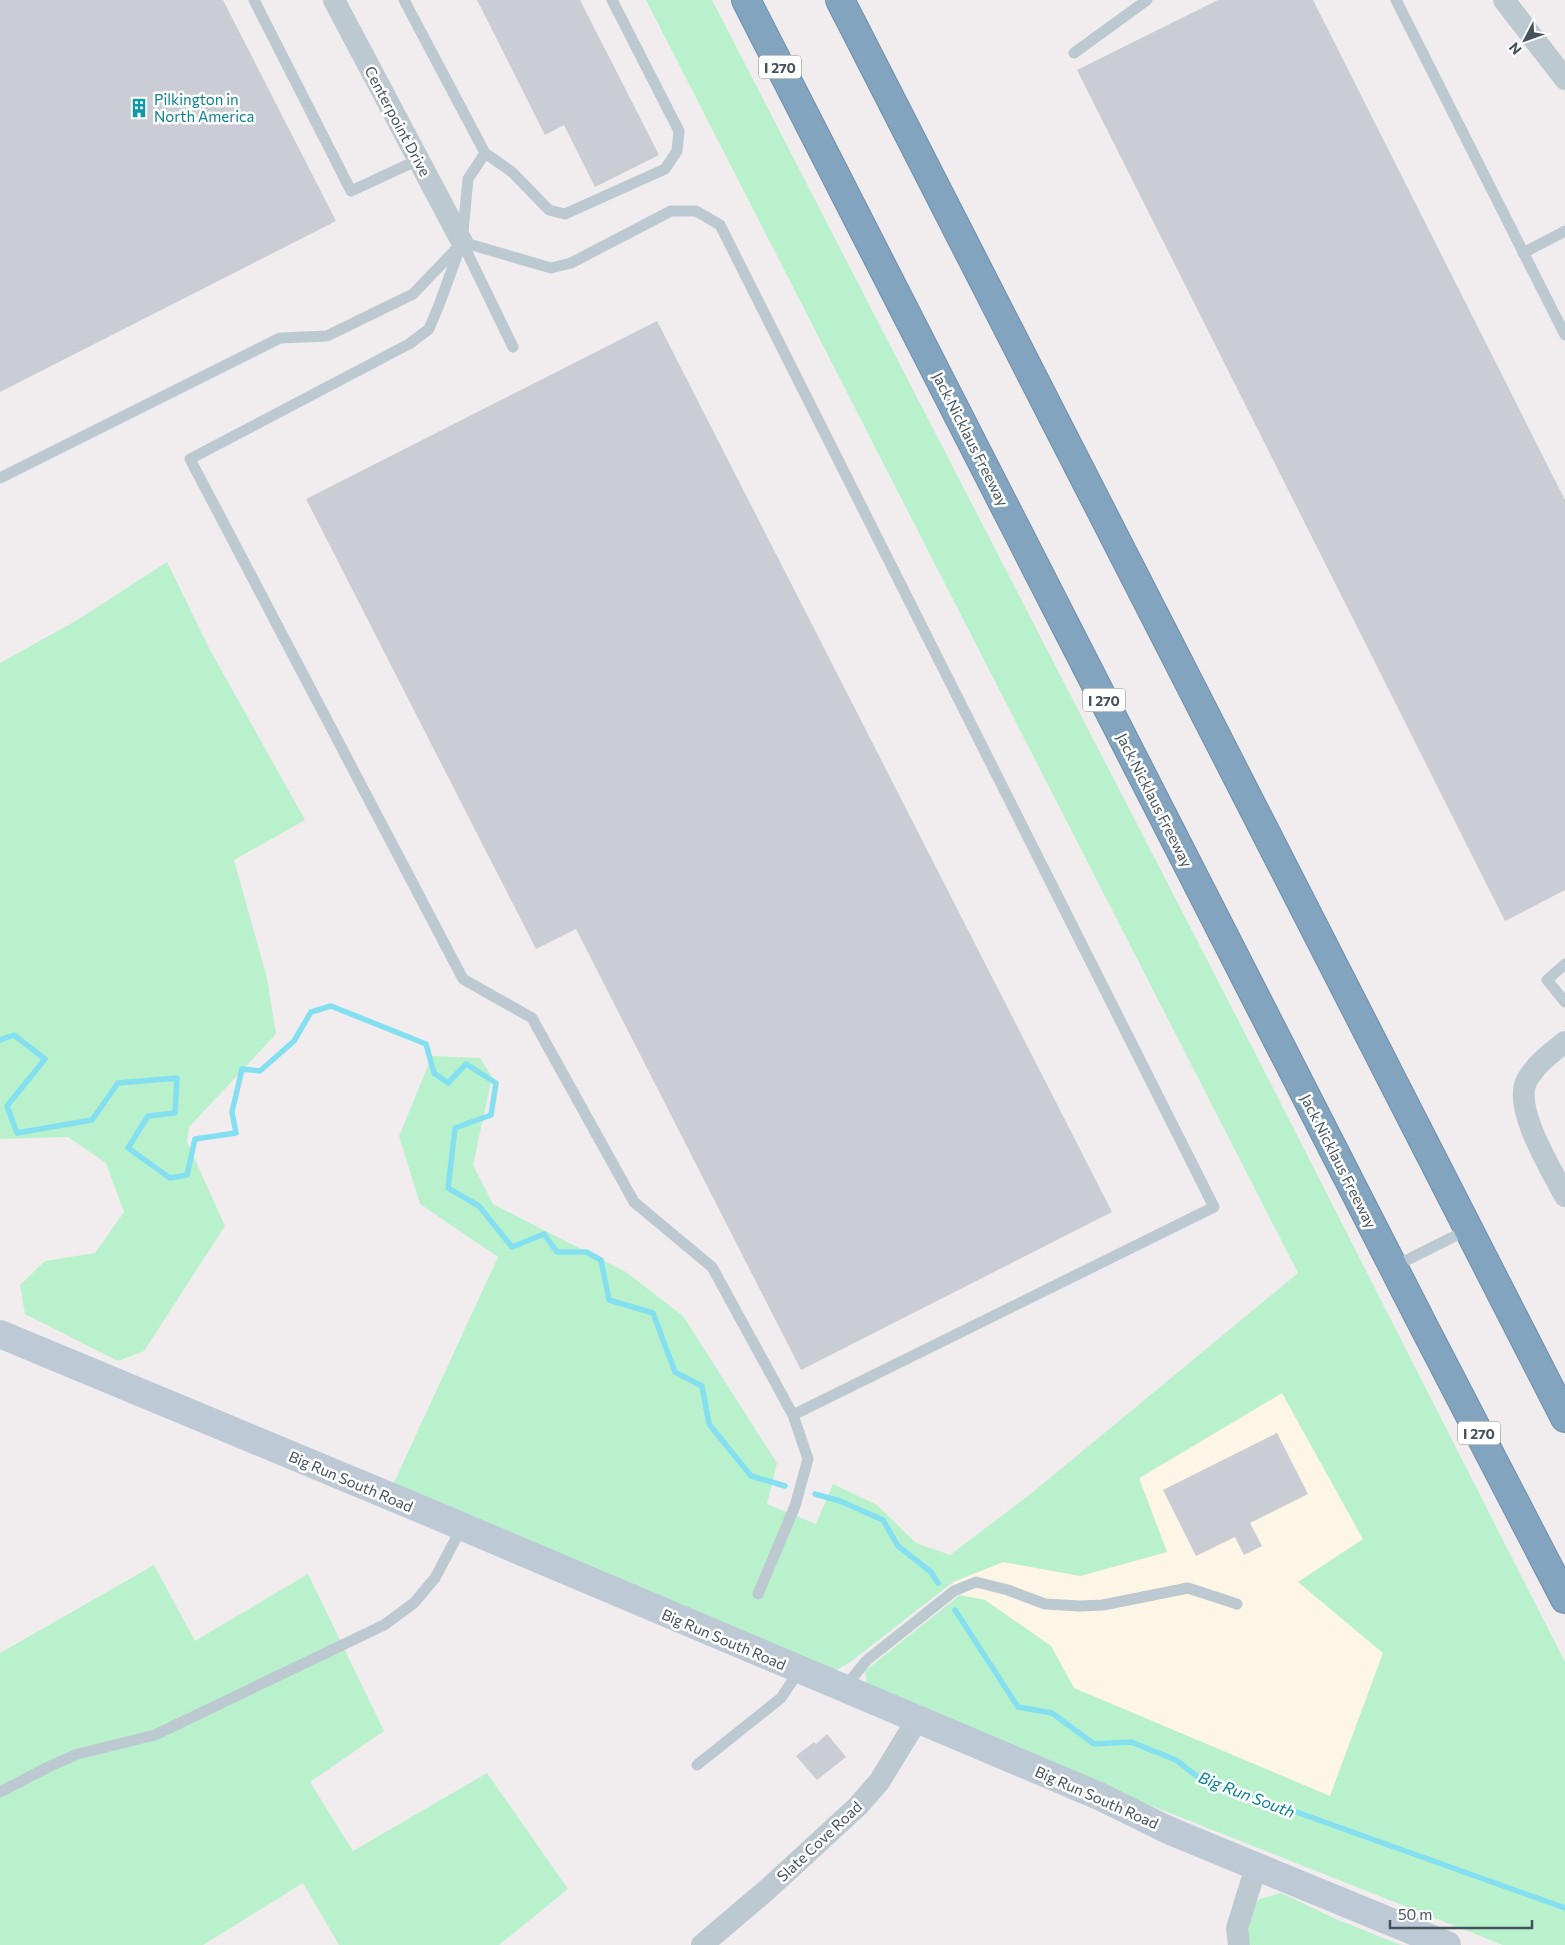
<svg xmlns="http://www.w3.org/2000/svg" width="1565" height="1945" font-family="Commissioner,sans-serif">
<rect width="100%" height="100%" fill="#f1edee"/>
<path fill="#fdf5e5" d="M1282 1393 1363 1540 1298 1582 1383 1653 1330 1796 1073 1688 1051 1646 985 1600 960 1595 953 1582 1004 1562 1080 1576 1167 1552 1139 1479Z"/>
<path fill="#b9f1cc" d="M646 0H712L1268 1078 1565 1662V1945H1503L1036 1760 867 1685 865 1671 960 1595 985 1600 1051 1646 1074 1688 1330 1796 1383 1653 1298 1582 1363 1539 1282 1393 1139 1478 1167 1552 1080 1576 1003 1562 953 1582 849 1663 829 1674 391 1489 498 1257 420 1204 399 1136 432 1056 480 1058 492 1077 473 1165 493 1204 626 1272 683 1316 777 1463 767 1504 816 1524 833 1484 877 1505 916 1543 950 1555 1033 1492 1298 1273Z
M167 562 209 648 305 820 234 860 267 978 276 1034 189 1127 187 1142 225 1226 144 1351 118 1361 25 1314 20 1285 45 1261 95 1253 124 1212 106 1163 68 1137 0 1139V663L79 619Z
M154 1565 195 1641 308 1574 384 1731 310 1782 353 1851 487 1773 568 1889 499 1945H339L303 1883 203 1945H0V1653Z
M1281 1893 1338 1920 1401 1945H1248L1244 1934 1250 1907 1260 1899Z"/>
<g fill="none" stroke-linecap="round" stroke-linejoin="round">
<path stroke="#84e0f0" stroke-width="5.5" d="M0 1040 14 1035 45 1059 7 1106 17 1133 92 1120 118 1083 177 1078 175 1113 148 1116 128 1148 170 1178 187 1175 195 1139 236 1133 232 1112 242 1069 260 1071 294 1041 311 1012 331 1006 426 1044 434 1073 448 1083 466 1064 496 1083 491 1115 455 1128 448 1188 479 1206 512 1247 544 1234 557 1252H586L601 1260 609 1300 653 1313 675 1372 702 1386 709 1424 751 1476 785 1486
M815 1494 840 1501 883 1520 898 1546 931 1572 938 1583
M955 1610 1018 1707 1052 1713 1094 1744 1131 1742 1176 1760 1198 1777 1565 1908"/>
</g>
<path fill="#cacdd3" d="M0 0H223L336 221 0 392Z
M477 0H580L659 155 595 187 564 125 545 135Z
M1218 0H1313L1565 500V890L1505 921 1077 70Z
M657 321 1112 1212 801 1370 576 929 536 949 306 499Z
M1277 1433 1308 1494 1250 1523 1262 1546 1244 1555 1235 1537 1196 1556 1163 1490Z
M827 1734 846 1757 817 1780 796 1756 814 1742 816 1744Z"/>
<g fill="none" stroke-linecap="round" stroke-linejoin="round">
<defs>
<path id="highway" d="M746 0 1424 1327 1565 1599
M840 0 1565 1418"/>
</defs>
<use href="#highway" stroke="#6e8fab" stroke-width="30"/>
<path stroke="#bdc9d1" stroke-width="11" d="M254 0 351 191 418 160
M404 0 485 153 512 172 549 210 565 214 665 169 677 151 679 131 612 0
M1396 0 1565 335
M1074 53 1147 0
M485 153 468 179 462 242 439 305 429 329 409 344 190 459 463 979 532 1018 634 1202 712 1267 793 1415
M462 242 551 268 571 263 671 211H696L720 225 1214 1207 793 1415 808 1459 795 1506 758 1594
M462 242 513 347
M1523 253 1565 231
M0 478 280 338 327 336 413 294 459 246
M1565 964 1547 980 1565 1002
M1393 1267 1469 1229
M844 1688 867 1660 954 1591 976 1582 1008 1590 1045 1604 1080 1606 1103 1605 1188 1588 1237 1604
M697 1765 781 1698 799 1671
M0 1792 50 1766 78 1754 155 1735 384 1625 414 1603 435 1578 462 1527"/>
<path stroke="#bdc9d1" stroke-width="22" d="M334 0 462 242
M1504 0 1565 79
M1565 1042C1551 1053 1536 1064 1527 1080 1512 1107 1552 1171 1565 1196
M702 1945 769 1888 858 1806 879 1782 917 1720
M1239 1945 1237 1928 1256 1867"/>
<path stroke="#bdcad6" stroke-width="28" d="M0 1334 423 1510 1099 1796 1168 1830 1447 1945"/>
<use href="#highway" stroke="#83a4bf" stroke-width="28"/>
</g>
<defs>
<symbol id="building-bare" viewBox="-9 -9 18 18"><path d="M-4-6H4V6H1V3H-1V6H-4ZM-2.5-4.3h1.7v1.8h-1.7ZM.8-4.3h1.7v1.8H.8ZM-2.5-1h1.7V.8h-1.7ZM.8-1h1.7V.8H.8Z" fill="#0f9aa8" stroke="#fff" stroke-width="2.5" paint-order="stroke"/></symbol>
</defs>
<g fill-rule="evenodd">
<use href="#building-bare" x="125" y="94" width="28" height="28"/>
</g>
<g text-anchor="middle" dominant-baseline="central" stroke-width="5" stroke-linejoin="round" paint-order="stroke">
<g fill="#fff" stroke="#7d868d" stroke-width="1">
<rect x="759" y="55.5" width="42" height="23" rx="4"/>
<rect x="1083" y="688.5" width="42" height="23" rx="4"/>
<rect x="1458" y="1421.5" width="42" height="23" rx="4"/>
</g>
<g font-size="14" font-weight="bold" fill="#45525c">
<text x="780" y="67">I 270</text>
<text x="1104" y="700">I 270</text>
<text x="1479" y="1433">I 270</text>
</g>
<g font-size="15" fill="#0d838f" stroke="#fff" text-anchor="start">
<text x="154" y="99">Pilkington in<tspan x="154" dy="17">North America</tspan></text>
</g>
<g font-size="15" fill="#45525c" stroke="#fff">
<text transform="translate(398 121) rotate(62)">Centerpoint Drive</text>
<text transform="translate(971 439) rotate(63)">Jack Nicklaus Freeway</text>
<text transform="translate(1155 800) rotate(63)">Jack Nicklaus Freeway</text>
<text transform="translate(1339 1161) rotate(63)">Jack Nicklaus Freeway</text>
<text transform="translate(351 1481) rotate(23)">Big Run South Road</text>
<text transform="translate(724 1639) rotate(23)">Big Run South Road</text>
<text transform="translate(1097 1797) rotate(24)">Big Run South Road</text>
<text transform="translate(819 1841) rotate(-43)">Slate Cove Road</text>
</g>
<g font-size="16" font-style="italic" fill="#078197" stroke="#fff">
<text transform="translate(1247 1794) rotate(21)">Big Run South</text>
</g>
</g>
<g transform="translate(1525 40) rotate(229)" stroke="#ffffff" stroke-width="4" paint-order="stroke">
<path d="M0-4L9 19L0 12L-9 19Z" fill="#45525c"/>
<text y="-8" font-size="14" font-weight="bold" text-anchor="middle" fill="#45525c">N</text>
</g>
<path d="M1390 1920v8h142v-8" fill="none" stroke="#45525c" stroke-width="2.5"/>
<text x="1398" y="1920" font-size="15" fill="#45525c" stroke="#ffffff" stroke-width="4" paint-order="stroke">50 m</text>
</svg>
